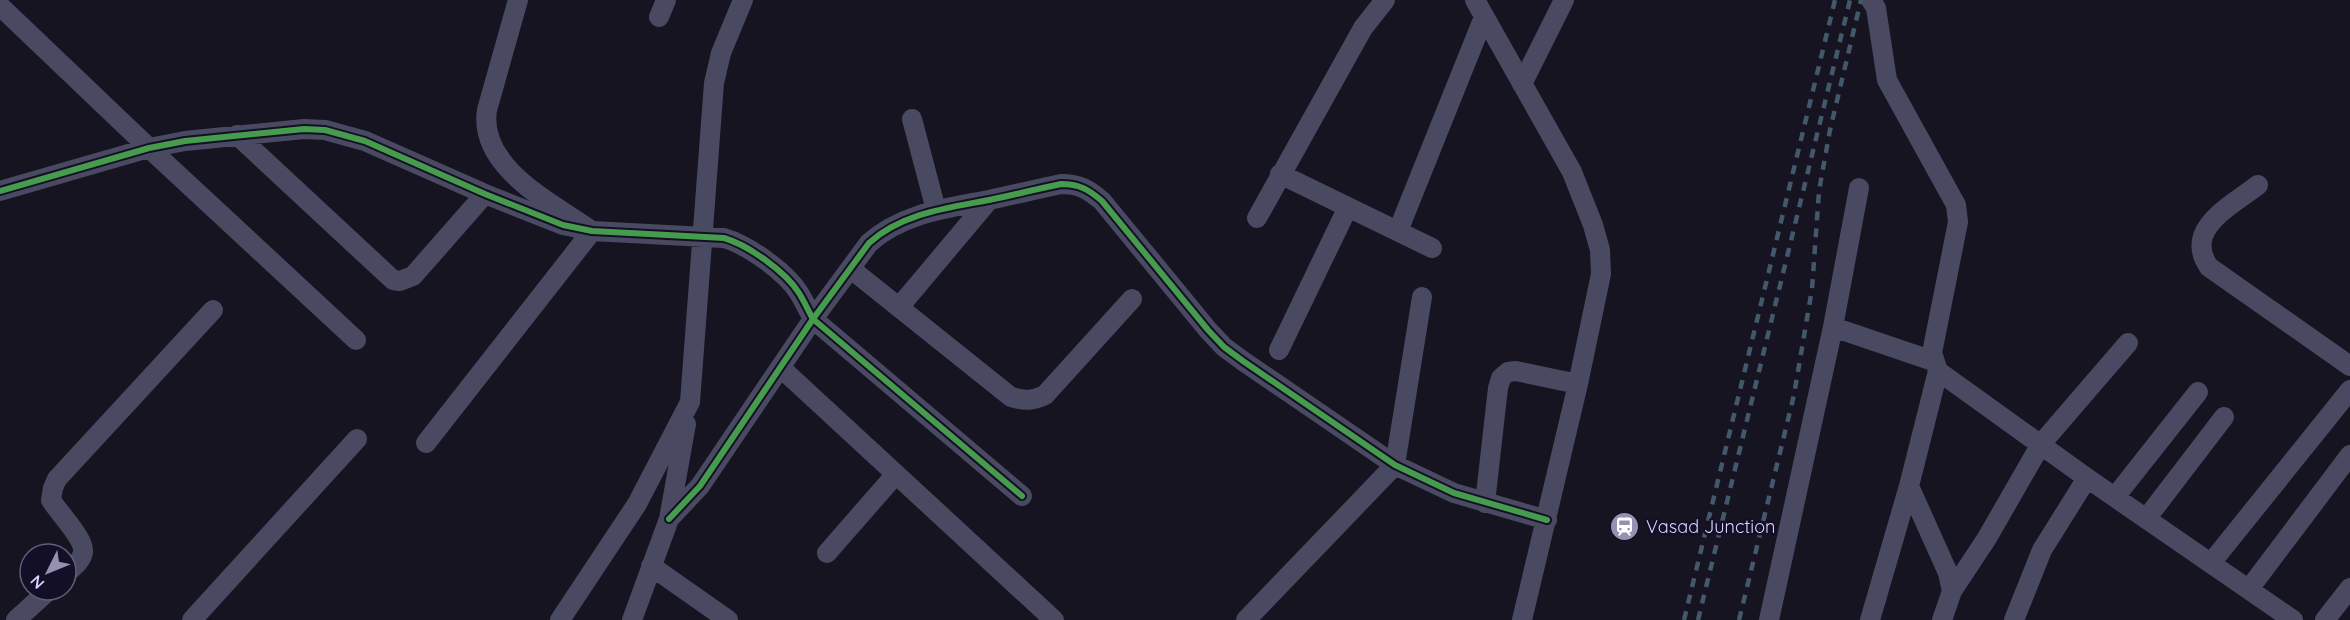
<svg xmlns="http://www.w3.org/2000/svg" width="2350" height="620" font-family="Quicksand,sans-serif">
<rect width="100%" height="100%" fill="#161421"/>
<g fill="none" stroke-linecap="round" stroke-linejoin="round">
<path stroke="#4a4962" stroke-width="20" d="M1475 0 1572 172 1593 225 1600 250 1601 274 1578 384 1522 620
M1871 0 1876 8 1887 80 1956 205 1958 222 1932 353 1938 371 2087 478 2293 620
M0 6 149 148 356 340
M659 17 666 0
M1522 84 1564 0
M912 119 936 210
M237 135 393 280 400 281 413 276 485 194
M1280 174 1432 248
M2258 185C2231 206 2183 229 2209 267L2350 366
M0 191 149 148 185 141 304 129 325 130 365 141 485 194 563 225 592 231 724 238C748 245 786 272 799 293 804 301 808 310 813 319L1022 496
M1257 218 1363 28 1385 0
M1398 231 1484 17
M851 269 1011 397C1024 401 1033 401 1045 395L1132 299
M900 306 989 200
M1833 327 1933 361
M1279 350 1348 207
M781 368 1054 620
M426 443 592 231C552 203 478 167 487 110L518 0
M1909 486 1948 573 1952 591 1942 620
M2115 497 2198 392
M1485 503 1498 388 1501 378 1508 372 1516 371 1578 384
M669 519 700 486 813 319 869 243C902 213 948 208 989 200 1013 195 1037 189 1061 184 1079 184 1088 189 1102 201L1208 330 1224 347 1243 361 1395 465 1454 493 1547 520
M2146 519 2224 417
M827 553 896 474
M2211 563 2350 390
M651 566 728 620
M66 574C72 568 82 561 83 552 85 539 58 512 51 500L53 488 57 479 213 310
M2249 589 2350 455
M1952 591 1987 538 2041 444 2128 343
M16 620 49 590
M192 620 357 439
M560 620 637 504 690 402 714 83 721 53 743 0
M632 620 669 519 686 424
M1246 620 1395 465 1422 297
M1769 620 1833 327 1859 188
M1870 620 1909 486 1938 371
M2014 620 2042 550 2087 478
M2325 620 2350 588"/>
<path stroke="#43596b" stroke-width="4.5" stroke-dasharray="9 8" stroke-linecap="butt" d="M1684 620 1835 0
M1698 620 1850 0
M1739 620 1794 395 1812 289 1819 191 1830 130 1861 0"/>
<defs>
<path id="cycleway" d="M0 191 149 148 185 141 304 129 325 130 365 141 485 194 563 225 592 231 724 238C748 245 786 272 799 293 804 301 808 310 813 319L1022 496
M669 519 700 486 813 319 869 243C902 213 948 208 989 200 1013 195 1037 189 1061 184 1079 184 1088 189 1102 201L1208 330 1224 347 1243 361 1395 465 1454 493 1547 520"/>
</defs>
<use href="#cycleway" stroke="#130f26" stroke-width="10"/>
<use href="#cycleway" stroke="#469c4c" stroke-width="6"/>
</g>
<defs>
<symbol id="station-disc" viewBox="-11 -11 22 22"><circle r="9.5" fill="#9591b1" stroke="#130f26"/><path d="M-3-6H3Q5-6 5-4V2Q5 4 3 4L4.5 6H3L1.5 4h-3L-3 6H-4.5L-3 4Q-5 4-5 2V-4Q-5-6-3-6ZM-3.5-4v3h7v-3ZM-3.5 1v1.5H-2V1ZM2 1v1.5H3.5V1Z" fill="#fff"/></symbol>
</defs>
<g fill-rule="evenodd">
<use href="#station-disc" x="1608" y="510" width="33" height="33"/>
</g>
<g text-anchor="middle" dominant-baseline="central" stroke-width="5" stroke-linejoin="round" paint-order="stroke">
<g font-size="18" fill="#d9d4ff" stroke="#130f26" text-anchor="start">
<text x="1646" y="526">Vasad Junction</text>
</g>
</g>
<g transform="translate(48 572) rotate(227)"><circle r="28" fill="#130f26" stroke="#625e7d" stroke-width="1.5"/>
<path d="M0-4.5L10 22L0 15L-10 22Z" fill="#9591b1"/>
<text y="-9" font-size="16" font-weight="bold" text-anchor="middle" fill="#d9d4ff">N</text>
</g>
</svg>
